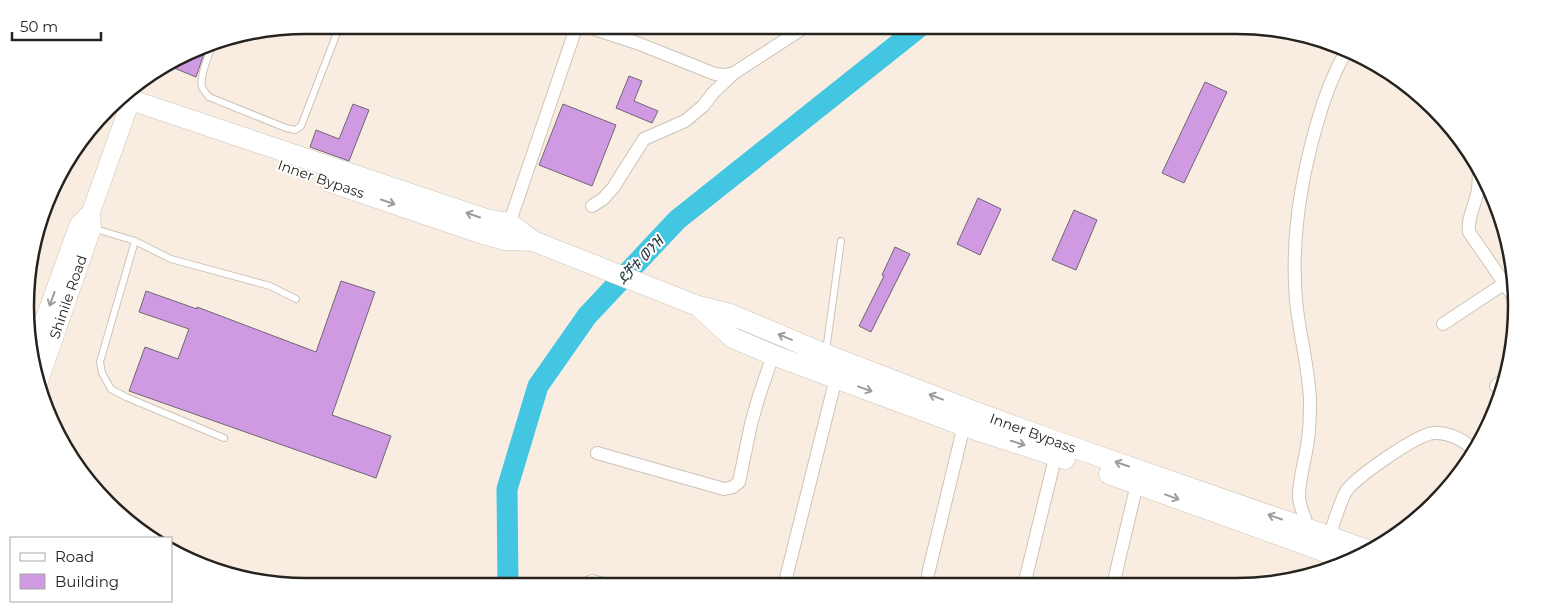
<svg xmlns="http://www.w3.org/2000/svg" width="1542" height="612" font-family="Montserrat,'Noto Sans Ethiopic',sans-serif">
<rect width="100%" height="100%" fill="#f9ede1"/>
<g fill="none" stroke-linecap="round" stroke-linejoin="round">
<path stroke="#42c6e1" stroke-width="21" d="M508 586 507 489 538 386 587 316 677 220 922 25"/>
</g>
<path fill="#d09ae3" stroke="#6f6772" d="M207 45 196 77 174 68 176 63Z
M629 76 642 81 634 101 658 111 652 123 616 108Z
M1205 82 1227 92 1184 183 1162 173Z
M353 104 369 110 349 161 310 147 316 130 339 139Z
M563 104 616 125 592 186 539 165Z
M978 198 1001 209 980 255 957 244Z
M1074 210 1097 220 1076 270 1052 260Z
M895 247 910 254 871 332 859 326 884 276 882 275Z
M341 281 375 292 332 415 391 436 376 478 129 391 145 347 178 359 189 329 139 312 146 291 197 309V307L316 352Z"/>
<g fill="none" stroke-linecap="round" stroke-linejoin="round">
<defs>
<path id="lane" d="M214 41C210 52 199 76 202 87 203 90 207 94 209 97L286 128 295 130 301 126 340 25
M92 228 135 241 171 259 270 286 296 299
M135 241 100 362 102 373 111 389 126 397 224 438
M826 351 841 241"/>
<path id="street" d="M582 25 637 43 715 74 725 75 734 73
M1479 165C1479 173 1479 181 1478 189 1476 204 1467 217 1469 232L1513 296
M592 206 603 199 613 188 644 139 685 121 703 106 713 93 734 73 808 25
M507 230 577 25
M1443 324 1505 283
M1496 386 1507 377
M597 453 724 489 733 487 739 482 751 424 759 396 773 355
M1307 532C1308 520 1299 508 1299 496 1299 477 1306 458 1308 439 1310 427 1310 414 1310 401 1309 367 1299 334 1296 300 1291 241 1300 183 1316 127 1323 101 1332 76 1345 53
M1329 537C1333 526 1341 498 1347 490 1358 476 1417 434 1434 433 1451 432 1463 441 1476 450
M928 574 965 421
M1024 585 1057 450
M1113 585 1137 484
M587 586 588 583 592 581 610 586
M784 586 836 378"/>
<path id="secondary" d="M30 359 79 224 91 212
M39 381 92 228 91 212 131 100"/>
<path id="primary" d="M119 96 486 219 509 223 533 241 698 306 730 314 825 354 968 409 1058 442 1280 519 1370 551
M330 182 483 234 505 240 533 241
M701 309 733 338 773 355 964 426 1065 459
M1109 474 1351 561"/>
</defs>
<use href="#lane" stroke="#cec3b7" stroke-width="8"/>
<use href="#street" stroke="#cec3b7" stroke-width="14"/>
<use href="#secondary" stroke="#cec3b7" stroke-width="19"/>
<use href="#primary" stroke="#cec3b7" stroke-width="21"/>
<use href="#lane" stroke="#fff" stroke-width="6"/>
<use href="#street" stroke="#fff" stroke-width="12"/>
<use href="#secondary" stroke="#fff" stroke-width="18"/>
<use href="#primary" stroke="#fff" stroke-width="20"/>
</g>
<defs><path id="oneway-shaft" d="M-6 0H5M1.5-3L5.5 0L1.5 3" fill="none" stroke-width="1.6" stroke-linecap="round" stroke-linejoin="round" transform="scale(1.25)"/></defs>
<g stroke="#9d9c9a">
<use href="#oneway-shaft" transform="translate(388 202) rotate(19)"/>
<use href="#oneway-shaft" transform="translate(473 215) rotate(-161)"/>
<use href="#oneway-shaft" transform="translate(52 299) rotate(110)"/>
<use href="#oneway-shaft" transform="translate(785 337) rotate(-157)"/>
<use href="#oneway-shaft" transform="translate(865 389) rotate(20)"/>
<use href="#oneway-shaft" transform="translate(936 397) rotate(-159)"/>
<use href="#oneway-shaft" transform="translate(1018 443) rotate(18)"/>
<use href="#oneway-shaft" transform="translate(1122 464) rotate(-161)"/>
<use href="#oneway-shaft" transform="translate(1172 497) rotate(20)"/>
<use href="#oneway-shaft" transform="translate(1275 517) rotate(-161)"/>
</g>
<g text-anchor="middle" dominant-baseline="central" stroke-width="4" stroke-linejoin="round" paint-order="stroke">
<g font-size="14" fill="#26221e" stroke="#fff">
<text transform="translate(321 179) rotate(19)">Inner Bypass</text>
<text transform="translate(68 297) rotate(-71)">Shinile Road</text>
<text transform="translate(1033 433) rotate(20)">Inner Bypass</text>
</g>
<g font-size="15" font-style="italic" fill="#1e3439" stroke="#fff">
<text transform="translate(640 260) rotate(-47)">ደቻቱ ወንዝ</text>
</g>
</g>
<path d="M0 0H1542V612H0ZM306 34H1236A272 272 0 0 1 1508 306V306A272 272 0 0 1 1236 578H306A272 272 0 0 1 34 306V306A272 272 0 0 1 306 34Z" fill="#fff" fill-rule="evenodd"/>
<path fill="none" stroke="#26221e" stroke-width="2.5" d="M306 34H1236A272 272 0 0 1 1508 306V306A272 272 0 0 1 1236 578H306A272 272 0 0 1 34 306V306A272 272 0 0 1 306 34Z"/>
<rect x="10" y="537" width="162" height="65" fill="#ffffff" stroke="#a8a7a5"/>
<rect x="20" y="553" width="25" height="8" fill="#ffffff" stroke="#a8a7a5"/>
<text x="55" y="562" font-size="15" fill="#26221e">Road</text>
<rect x="20" y="574" width="25" height="15" fill="#d09ae3" stroke="#a8a7a5"/>
<text x="55" y="587" font-size="15" fill="#26221e">Building</text>
<path d="M12 32v8h89v-8" fill="none" stroke="#26221e" stroke-width="2.5"/>
<text x="20" y="32" font-size="15" fill="#26221e" stroke="#ffffff" stroke-width="4" paint-order="stroke">50 m</text>
</svg>
